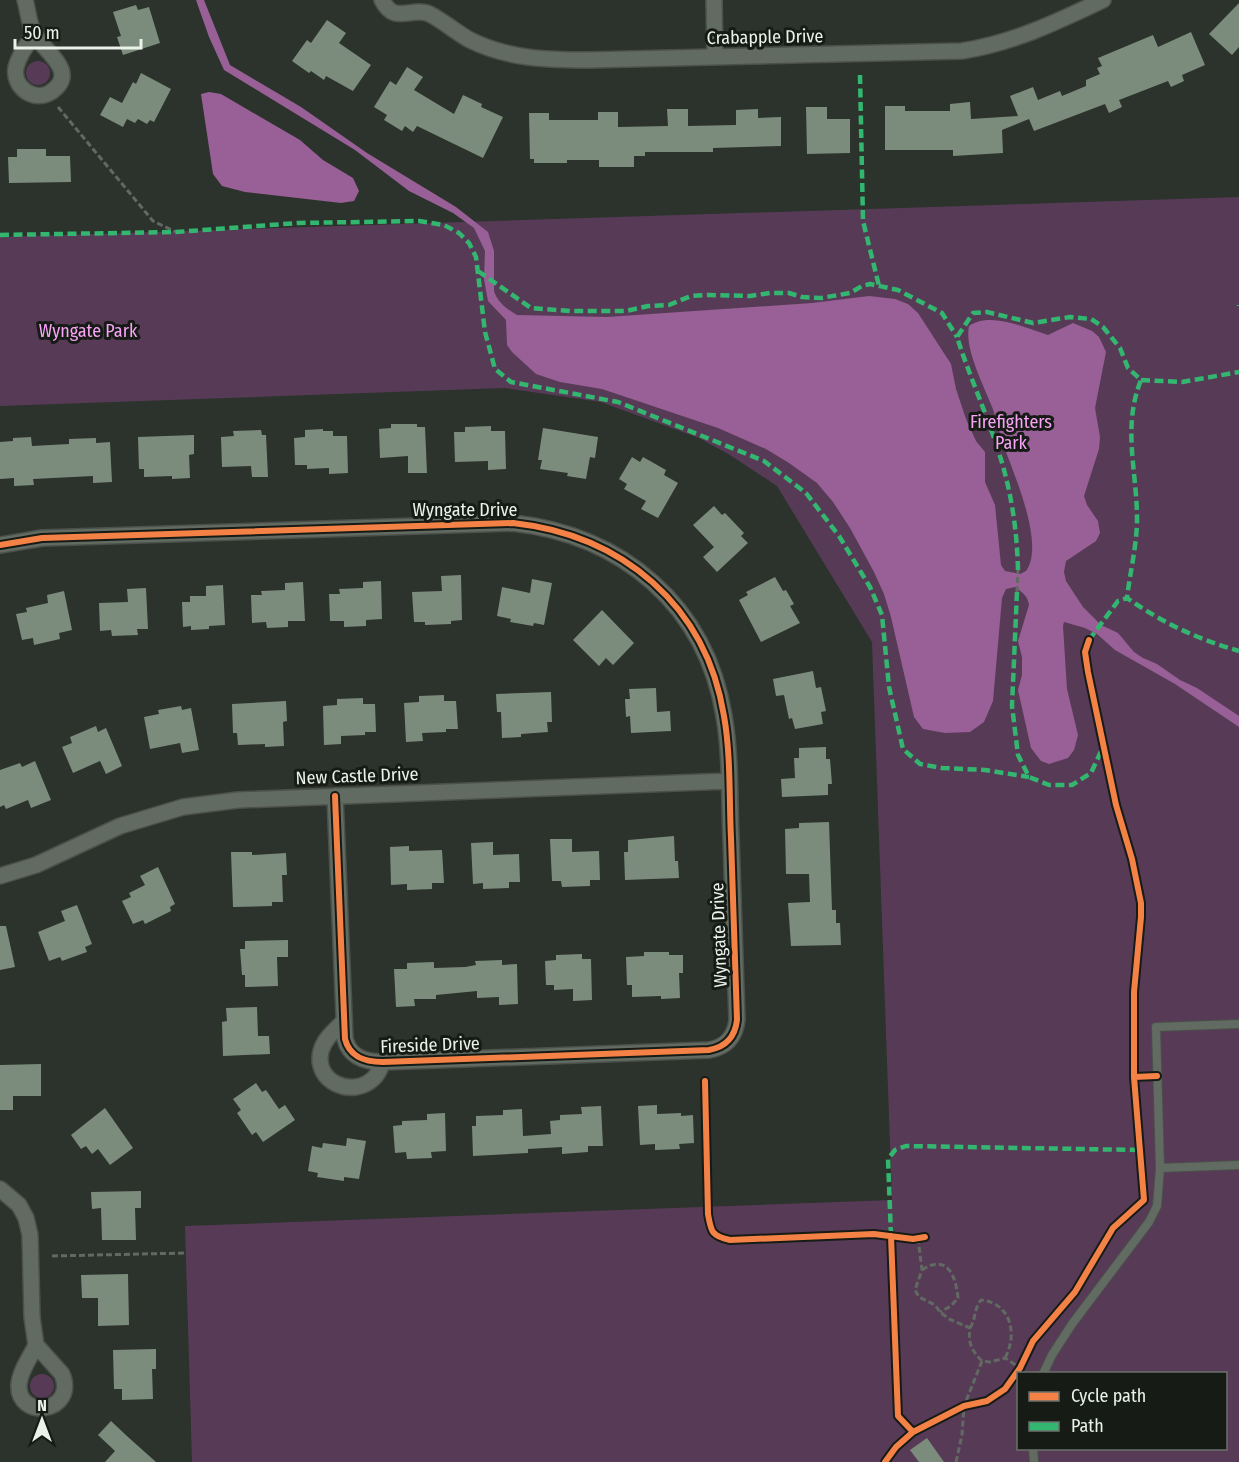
<svg xmlns="http://www.w3.org/2000/svg" width="1239" height="1462" font-family="'Fira Sans Condensed',sans-serif">
<rect width="100%" height="100%" fill="#2c322c"/>
<path fill="#573b56" fill-rule="evenodd" d="M26 73a12 12 0 1 1 24 0a12 12 0 1 1-24 0Z
M1239 197V1462H192L185 1226 892 1200 872 642 777 486 730 455 699 438 601 402 505 388 0 406V237ZM1018 1374H1226V1448H1018Z
M30 1386a12 12 0 1 1 24 0a12 12 0 1 1-24 0Z"/>
<path fill="#986096" d="M196 0H204L230 65 301 107 367 153 456 207 488 232 494 251V291C497 302 508 310 517 315L607 317 812 303 869 296 895 299 908 304 918 313 951 364 956 389 966 419 976 441 985 452V482L995 505 1001 565 1005 571 1020 574 1026 571C1045 545 1015 477 1005 449 1000 436 997 422 993 409 985 388 964 349 969 326 991 311 1025 328 1048 335L1073 323 1092 331 1099 337 1106 352 1095 408 1100 437 1099 449 1084 496 1087 505 1098 521 1100 533 1096 541 1066 561 1064 572 1066 581 1083 607 1101 625 1118 633 1134 652 1143 658 1157 664 1180 680 1197 688 1239 716V727L1175 684 1115 650 1097 634 1085 628 1064 622 1063 626 1067 689 1078 735 1074 750 1068 758 1049 764 1041 761 1031 748 1018 690 1022 675V657L1018 641 1029 605C1028 596 1022 592 1015 587L1006 589 1002 598 993 701 984 722 970 732 945 733 923 729 914 717 891 617 884 594 874 572 850 528 833 502 817 483 789 463 766 449 718 428 602 389 560 382 536 374 512 352 507 345 506 320 488 301 484 279 485 251 474 228 453 213 409 191 355 150 224 70 209 37Z
M209 92 221 94 300 140 323 160 353 178 359 191 354 201 341 203 245 192 222 186 213 174 201 94Z"/>
<path fill="#7c8c7c" d="M1239 3V47L1232 55 1209 34Z
M136 5 138 10 149 7 160 43 123 55 117 37 121 36 113 12Z
M327 20 346 33 339 43 371 65 353 91 326 76 324 80 311 71 309 73 292 61 307 40 311 43Z
M1191 32 1205 65 1182 75 1184 81 1171 87 1168 81 1119 100 1122 107 1109 113 1105 104 1034 131 1029 119 1002 130 1003 153 953 156V150H885V106H905V111H950V104L970 102 971 119 1018 116 1010 96 1033 87 1038 100 1060 91 1062 96 1086 86V80L1100 74 1097 68 1102 66 1098 58 1153 35 1158 47Z
M407 67 423 77 414 90 454 114 463 95 482 104 481 107 503 117 483 158 417 126 413 132 405 126 402 131 384 120 387 115 374 107 390 81 396 85Z
M141 73 171 89 154 122 150 120 147 124 138 119 135 123 127 119 123 127 100 115 110 97 122 103 133 82 136 84Z
M806 107H827V119H850V153L807 154Z
M667 109H688V126L736 125V110L758 109V118L781 117V146L713 148V152H645V156H634V167H599V160H567V163H534V159H530L529 113H549V120H598V112H618V127L668 126Z
M17 149H46V156H70L71 182 9 183 8 157H17Z
M391 424H417V427H425L427 473H408V456L380 458 379 429 391 428Z
M491 426V431H505L506 469 488 470V461L455 462 454 432H465V427Z
M543 428 598 437 595 458 590 457 586 479 567 476 568 473 540 469 542 460H538Z
M323 429V431H333V436H347L348 473 329 474V468L307 469V465H295L294 438 305 437V430Z
M261 430 262 435H266L268 477H252L251 466 222 467 221 437 234 436 233 431Z
M194 435V454L189 455 190 478 172 479V476L144 477V469H139L138 437Z
M31 437 32 446 69 444V439L96 438V443L110 442 112 482 93 483V476L33 479 34 485 14 486V478L0 479V442L13 441V438Z
M632 457 640 462 643 457 666 470 664 475 678 483 658 518 641 509 646 501 624 489 627 484 619 479Z
M714 506 722 515 725 513 744 533 741 536 748 543 717 572 703 557 714 547 693 525Z
M461 575 462 620 451 621V624L425 625V622H414L412 592 442 591 441 576Z
M775 577 783 591 786 590 794 604 790 606 800 623 761 642 739 600 748 595 746 592Z
M532 579 552 583 544 625 534 623 533 626 510 622 511 619 497 616 502 587 530 593Z
M381 581 382 619 366 620V626L344 627V621H330L329 594H340L339 589 363 588V582Z
M303 582 305 621H288V627L267 628 266 622 252 623 251 595H262L261 591 285 590V583Z
M223 585 225 625 209 626V629L191 630V626L183 627 182 602H190V596H206V586Z
M146 588 148 629H137L138 635 112 636 111 630 100 631 99 603 128 602 127 589Z
M64 591 72 630 59 633 60 639 34 645 33 638 22 640 16 614 27 612 26 608 48 603 47 595Z
M602 610 634 643 613 665 606 658 599 666 573 640Z
M813 671 816 688 821 687 826 711 821 712 823 724 795 729 792 718 789 719 784 695 776 696 773 679Z
M656 688 657 712 670 711 671 731 631 733 630 716 626 717 625 699H630L629 689Z
M551 692 552 722H547L548 732 521 734V737L502 738 501 712H497L496 694Z
M444 695V701H456L458 729H446V732L422 733 423 741 406 742 404 703 419 702V696Z
M363 698V704H375L376 732H365V735L341 736V744L324 745 323 706 337 705V699Z
M286 701 287 721 283 722 284 746 265 747V744L238 745 237 733H233L232 704Z
M181 706 182 710 191 708 199 750 182 753 180 743 150 749 144 717 159 714 158 710Z
M96 726 98 732 106 728 122 766 106 774 100 761 73 773 62 747 72 743 70 737Z
M826 747V759H830L832 784H828V795L782 797 781 779 795 778 794 758H799V748Z
M35 761 51 800 31 808 28 800 6 809 4 805 0 807V770L20 763 22 767Z
M829 822 832 910H836V923H840L841 945 791 946 788 903 810 902 809 874H786L785 829 799 828V823Z
M674 836 675 861H678L679 878 625 880 624 852H628V840Z
M550 839H572V852L599 851 600 880H590V886L562 887 561 881H552Z
M493 842V855L519 854 520 882H509V888L483 889V883L473 884 471 843Z
M409 846V851L442 850 444 883H432V889L407 890V884L391 885 390 847Z
M231 852H252V855L286 853 287 875H282L283 902H272V906L233 907Z
M158 867 175 904 170 907 171 911 145 924 143 920 133 924 122 901 131 897 129 893 145 885 140 876Z
M77 905 92 944 85 947 87 952 62 961 60 957 49 961 38 932 65 921 61 911Z
M0 926H6L15 967 0 970Z
M288 940V957H277L278 986 245 987V975H242L240 949H245V941Z
M644 952H669V955H683V973H679L680 998 661 999V996L632 997V985H627L626 957 644 956Z
M582 954V959H591L592 1000 573 1001V989L554 990V985H546L545 961 556 960V955Z
M502 960V965L517 964 518 1004 499 1005V997L477 998V991L436 995V999H414L415 1006 396 1007 394 969H407V963L434 962V968L465 967 476 965 475 961Z
M257 1007 258 1036H269L270 1054 223 1056 222 1022 227 1021 226 1008Z
M41 1064V1096H13V1110H0V1065Z
M256 1083 262 1092 266 1090 279 1109 285 1105 295 1120 263 1142 256 1132 252 1135 237 1113 241 1110 233 1099Z
M657 1105V1114L681 1113V1116L693 1115 694 1143 679 1144 680 1149 655 1150V1144L640 1145 638 1106Z
M601 1106 603 1146H588V1152L562 1154V1147L528 1149V1153L473 1156 472 1126H476V1116L503 1115V1110L522 1109 523 1136 551 1134 550 1121 560 1120V1115L582 1114 581 1107Z
M105 1108 133 1148 110 1165 98 1149 92 1154 86 1146 81 1149 71 1135Z
M445 1113 446 1151 431 1152 432 1158 407 1159 406 1152 395 1153 393 1126 402 1125V1121L427 1120V1114Z
M347 1138 366 1141 359 1179 344 1177V1181L317 1177 318 1173 308 1171 312 1146 322 1148 323 1143 346 1146Z
M141 1191V1208H135L136 1240H102L101 1208 92 1209 91 1192Z
M128 1274 129 1325 98 1326V1298H82L81 1275Z
M156 1349V1369H152L153 1399 122 1400V1389H114L113 1350Z
M111 1421 128 1437 156 1462H105L115 1451 98 1435Z
M927 1438 944 1462H919L910 1450Z"/>
<g fill="none" stroke-linecap="round" stroke-linejoin="round">
<defs>
<path id="service" d="M1160 1168 1239 1165
M1043 1374 1052 1355 1072 1324 1149 1222 1157 1206 1160 1168 1156 1027 1239 1024
M1033 1448 1034 1462"/>
<path id="minor" d="M25 0C28 10 29 26 35 35 44 51 80 72 51 92 34 103 12 87 16 67 19 55 27 44 34 35
M382 0C394 24 409 8 427 13 435 15 460 35 470 40 508 59 548 60 589 60L962 51C1013 43 1057 22 1103 0
M714 0 715 57
M0 545 42 538 513 523C622 535 706 605 724 716 731 756 729 798 731 838 733 899 735 959 737 1020 735 1037 726 1047 709 1050L383 1062C366 1062 350 1058 345 1039L335 796
M0 876 36 865 120 826 183 807 238 800 729 781
M344 1021C335 1030 324 1039 321 1051 313 1082 353 1099 374 1078 378 1074 381 1067 383 1062
M0 1189 19 1205 26 1218 30 1235 32 1317 36 1345 62 1374C78 1413 16 1421 19 1384 20 1371 31 1356 36 1345"/>
</defs>
<use href="#service" stroke="#4b504b" stroke-width="10"/>
<use href="#minor" stroke="#4b504b" stroke-width="18"/>
<path stroke="#626962" stroke-width="3" stroke-dasharray="6 3" stroke-linecap="butt" d="M58 107 153 221 176 232
M1017 592 1018 570
M918 1238 922 1270 915 1290 919 1297 935 1305 940 1312 949 1319 970 1328C968 1343 971 1350 982 1361L990 1362 1005 1358 1020 1368
M52 1256 186 1253
M922 1270C947 1253 956 1276 958 1298L951 1306 940 1312
M970 1328C976 1319 974 1308 981 1300 1011 1303 1018 1334 1005 1358
M956 1462 962 1435 964 1406 982 1361"/>
<use href="#service" stroke="#626b62" stroke-width="8"/>
<use href="#minor" stroke="#626b62" stroke-width="15"/>
<path stroke="#33b770" stroke-width="4.5" stroke-dasharray="9 4.5" stroke-linecap="butt" d="M860 75 863 221 879 286
M0 235 176 232 298 223 419 221 444 225 459 233 469 243 476 257 485 332 495 369 511 382 618 402 764 461 806 493 839 536 870 587 882 615 889 687 903 749 920 764 942 768 985 770 1029 777
M478 271 531 308 570 311H626L648 306 669 305 691 296 709 295 750 296 770 293H789L802 297 821 298 850 293 862 286 870 284 898 290 942 313 957 337
M1239 305V306
M1141 380 1182 382 1239 372
M1018 570C1017 529 1011 489 998 450 986 412 969 375 957 337L973 313 987 312 1033 323 1070 317 1091 319 1103 327 1120 348 1128 368 1141 380C1122 427 1137 471 1137 519 1137 545 1130 572 1127 598
M1017 592 1012 706 1018 755 1029 777 1049 785H1072L1091 773 1103 747
M1089 640 1118 601 1127 598C1165 624 1195 638 1239 651
M891 1236 888 1159 895 1150 906 1146 1139 1150"/>
<defs>
<path id="cycleway" d="M0 545 42 538 513 523C622 535 706 605 724 716 731 756 729 798 731 838 733 899 735 959 737 1020 735 1037 726 1047 709 1050L383 1062C366 1062 350 1058 345 1039L335 796
M1089 640 1085 652 1088 672 1116 805 1132 859 1141 903V917L1134 992V1077L1157 1076
M705 1081 708 1214C711 1231 711 1236 730 1240L874 1234 913 1239 925 1237
M891 1236 898 1416 913 1432
M885 1462 896 1447 913 1432 964 1406 987 1401 1005 1389 1020 1368 1033 1341 1075 1292 1113 1228 1144 1200 1134 1077"/>
</defs>
<use href="#cycleway" stroke="#161b16" stroke-width="10"/>
<use href="#cycleway" stroke="#f48246" stroke-width="6"/>
</g>
<g text-anchor="middle" dominant-baseline="central" stroke-width="6" stroke-linejoin="round" paint-order="stroke">
<g font-size="18" fill="#eaf2ea" stroke="#161b16">
<text transform="translate(765 37) rotate(-1)">Crabapple Drive</text>
<text x="465" y="510">Wyngate Drive</text>
<text transform="translate(357 776) rotate(-2)">New Castle Drive</text>
<text transform="translate(719 935) rotate(-92)">Wyngate Drive</text>
<text transform="translate(430 1045) rotate(-2)">Fireside Drive</text>
</g>
<g font-size="18" fill="#f8a3f6" stroke="#161b16">
<text x="88" y="331">Wyngate Park</text>
<text x="1011" y="422">Firefighters<tspan x="1011" dy="21">Park</tspan></text>
</g>
</g>
<rect x="1017" y="1372" width="210" height="78" fill="#161b16" stroke="#6b716b" stroke-width="1.5"/>
<rect x="1029" y="1392" width="30" height="9" fill="#f48246" stroke="#6b716b" stroke-width="1.5"/>
<text x="1071" y="1402" font-size="18" fill="#eaf2ea">Cycle path</text>
<rect x="1029" y="1422" width="30" height="9" fill="#33b770" stroke="#6b716b" stroke-width="1.5"/>
<text x="1071" y="1432" font-size="18" fill="#eaf2ea">Path</text>
<g transform="translate(42 1420)" stroke="#161b16" stroke-width="4.5" paint-order="stroke">
<path d="M0-4.5L10 22L0 15L-10 22Z" fill="#eaf2ea"/>
<text y="-9" font-size="16" font-weight="bold" text-anchor="middle" fill="#eaf2ea">N</text>
</g>
<path d="M15 39v9h126v-9" fill="none" stroke="#eaf2ea" stroke-width="3"/>
<text x="24" y="39" font-size="18" fill="#eaf2ea" stroke="#161b16" stroke-width="4.5" paint-order="stroke">50 m</text>
</svg>
